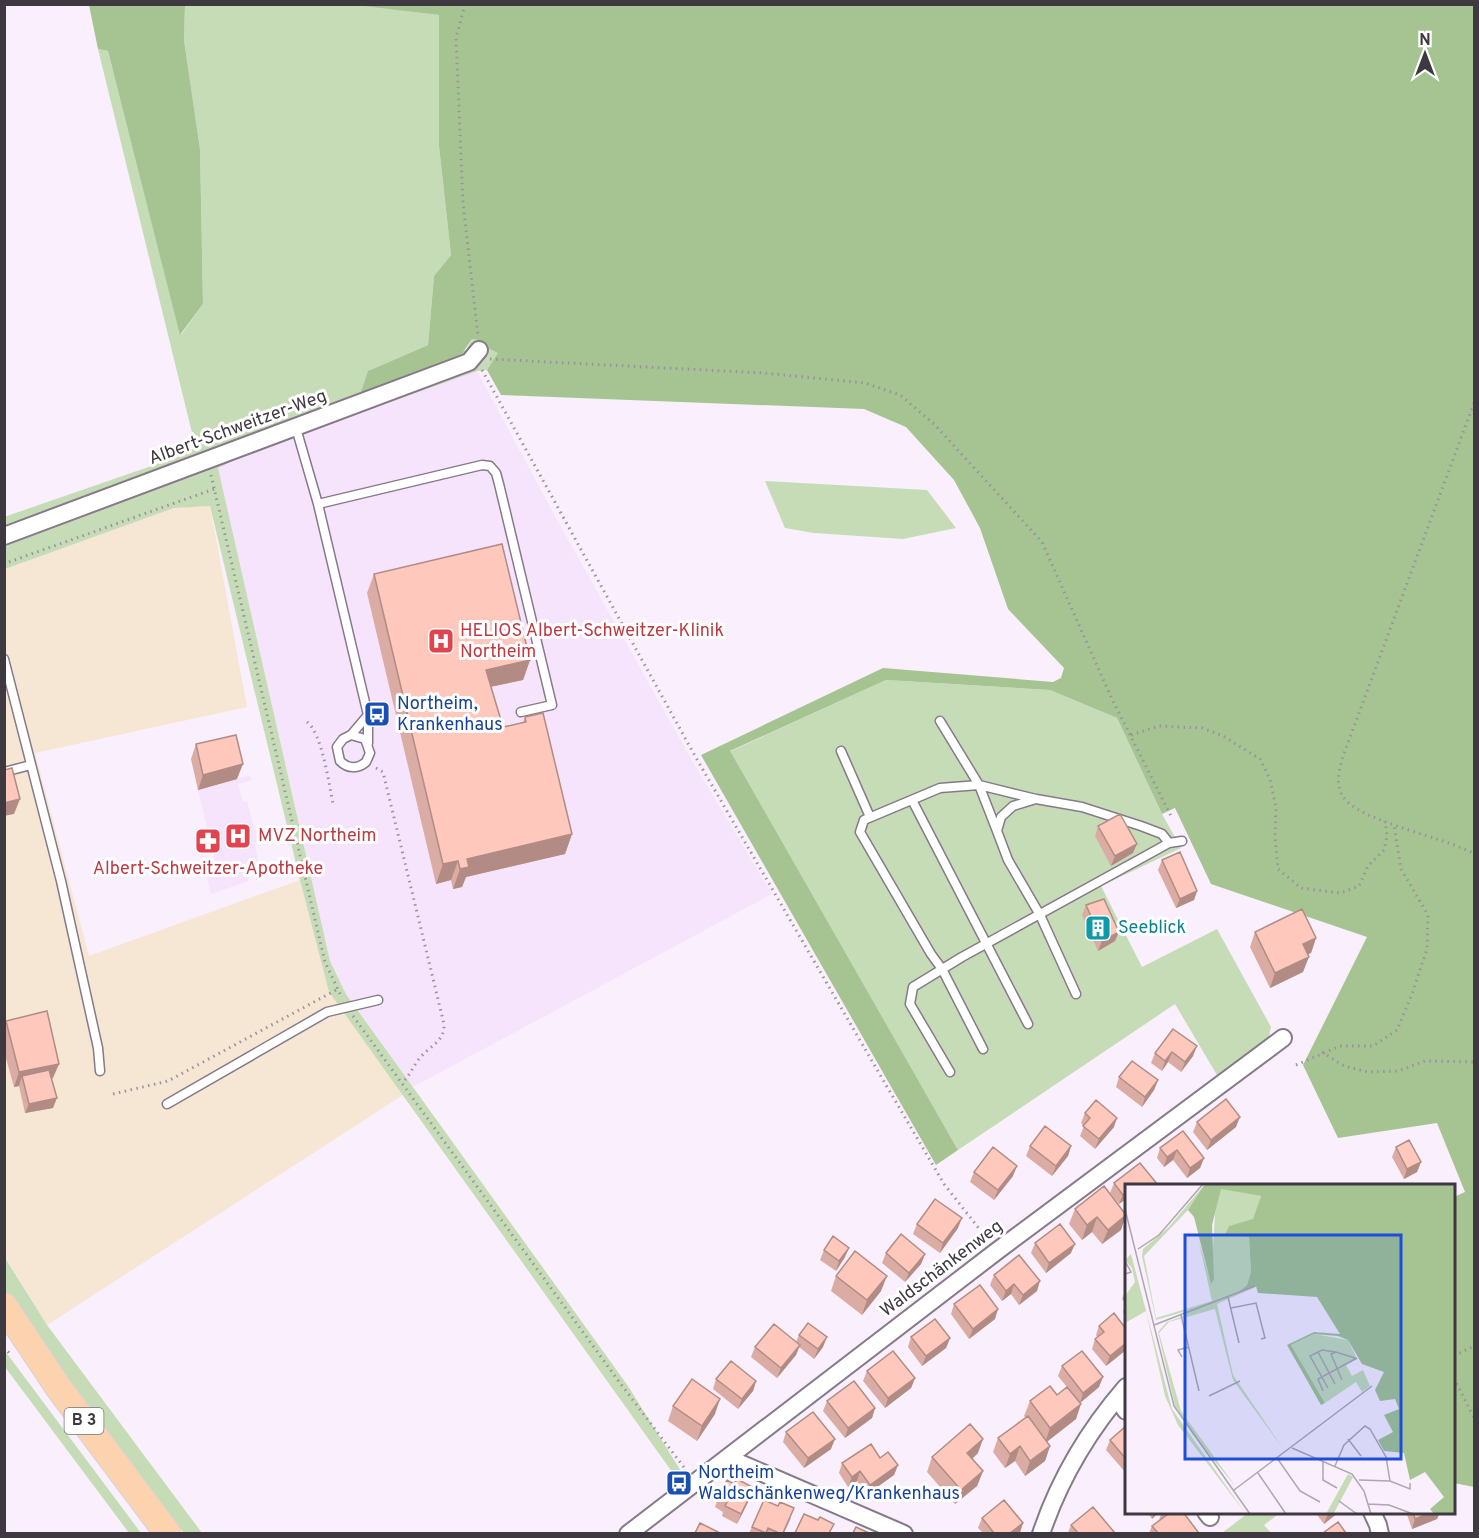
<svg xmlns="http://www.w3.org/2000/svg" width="1479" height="1538" font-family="Overpass,sans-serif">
<rect width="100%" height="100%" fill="#f9effd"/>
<path fill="#f6e6d4" d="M210 506 247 707 35 753 89 956 300 880 329 992 403 1095 47 1325 5 1256V569L174 508Z"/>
<path fill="#f6e4fc" d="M477 371 556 518 694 764 772 894 413 1087 346 993 330 961 217 468 310 431Z
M250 775 252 780 238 784 243 802 247 801 255 832 265 830 268 840 255 843 259 868 247 874 249 881 211 894 204 867 216 864 198 790Z"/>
<path fill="#c6dcb7" d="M356 4 439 15V146L451 255 434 276 428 345 368 371 466 350 472 339 483 341 488 348 499 353 487 370 477 371 310 431 237 459 218 468 330 961 346 994 628 1386 681 1471 675 1476 329 992 300 880 210 506 174 508 5 569 4 517 189 453 195 445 98 49 108 51 181 335 203 304 200 149 184 40 185 5Z
M765 481 927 490 956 528 903 539 814 533 785 528Z
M886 680 1050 690 1117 718 1162 814 1181 848 1101 886 1142 967 1217 929 1271 1027 1269 1037 1217 1075 1175 1004 958 1150 729 752Z
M4 1256 47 1325 202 1533H184L125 1461 5 1296Z
M5 1351 141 1533H129L5 1367Z
M1248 1513H1280L1264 1525 1271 1533H1222Z"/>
<path fill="#a5c491" d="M89 5H185L184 40 200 149 203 304 180 335 108 51 98 49Z
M356 5H1474V1487L1454 1483V1197L1465 1192 1437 1123 1338 1138 1303 1065 1367 937 1211 884 1175 808 1162 814 1117 718 1050 690 886 680 730 751 958 1150 936 1165 701 755 883 668 1053 682 1061 678 1064 668 1008 609 980 528 954 480 906 427 864 409 501 395 487 370 498 353 488 348 483 341 472 339 457 361 360 395 368 371 428 345 434 276 451 255 439 146V15Z"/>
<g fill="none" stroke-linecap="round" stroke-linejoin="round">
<defs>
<path id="service" d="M296 428 318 504 368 715V743
M318 504 482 465 490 466 496 473 499 484 552 705 521 712
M4 659 61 881 98 1048 100 1071
M940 721 979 785 997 831
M351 735 365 739 370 753 366 762C358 769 348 769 340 761L337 747 343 739 351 735 368 715
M841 751 870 817
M4 772 31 765
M912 800 1028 1024
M1076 994 1040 915 1008 860 997 831 1001 817 1013 806 1036 799 1082 807 1141 826 1162 834 1169 843
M983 1049 942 969 931 954 860 832 864 820 940 788 979 785 1036 799
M950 1072 910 1004 913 987 962 957 1169 843 1182 841
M167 1104 327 1012 378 1000"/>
<path id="minor" d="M4 536 469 362 479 350
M1117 1398 1126 1411
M728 1458 904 1534
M1206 1512 1210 1517
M1372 1512 1378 1525 1380 1534
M628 1534 997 1251 1283 1038
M1041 1534C1060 1477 1088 1431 1126 1387"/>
<path id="primary" d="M4 1306 58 1387 168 1534"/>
</defs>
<use href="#service" stroke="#867a8a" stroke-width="11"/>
<use href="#minor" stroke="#867a8a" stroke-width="20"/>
<use href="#primary" stroke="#d5d3d5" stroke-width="28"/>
<path stroke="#9a939d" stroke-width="3" stroke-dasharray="1.5 4.5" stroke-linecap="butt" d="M465 4 456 38 463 203 478 336
M490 359 764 373 865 383 900 395 934 424 1042 542 1111 697 1172 818
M482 370 695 756 872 1061 944 1184 988 1240
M1474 403 1346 748C1341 762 1335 779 1341 793 1352 821 1447 837 1474 854
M211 475 325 962 342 998
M9 562 214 489
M307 722C322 733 329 784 333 804
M1131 735 1159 726 1202 728 1223 736 1260 759 1270 779 1276 808 1275 837 1278 869 1301 888 1341 893 1359 886 1368 866 1384 850 1387 836 1385 821
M376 768 383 772 444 1024C445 1042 429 1046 419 1059 413 1067 410 1075 402 1083
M353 1016 620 1383 686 1470
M1322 1052 1344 1066 1368 1072 1398 1071 1425 1061 1474 1062
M1296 1065 1340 1046H1373L1397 1030 1412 994 1427 949 1428 915 1401 869 1394 825
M113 1094 168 1081 338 989
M4 1347 11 1355
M1454 1356 1474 1346
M1454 1378 1474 1418"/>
<use href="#service" stroke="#fff" stroke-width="8"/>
<use href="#minor" stroke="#fff" stroke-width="16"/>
<use href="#primary" stroke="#fdd3af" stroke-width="26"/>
</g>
<path fill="#daaca3" d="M374 574 530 660 523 680 491 687 503 727 523 722 525 717 572 834 565 854 466 877 462 887 453 889 451 880 436 884 367 593Z
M196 744 237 779 198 790 191 759Z
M1098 826 1133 853 1111 866 1095 836Z
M1162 860 1197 891 1194 900 1176 908 1158 870Z
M1086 905 1115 941 1098 951 1082 915Z
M1255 932 1316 938 1311 953 1307 954 1303 972 1270 988 1250 947Z
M6 1021 53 1078 51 1079 53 1108 25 1113 19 1086 14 1087 4 1051V1025Z
M1173 1029 1193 1056 1181 1072 1168 1062 1162 1071 1151 1063 1155 1053Z
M1119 1077 1158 1080 1154 1090 1142 1107 1116 1087Z
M1085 1113 1114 1127 1095 1149 1080 1136 1084 1126 1081 1123Z
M1197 1122 1236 1127 1207 1150 1193 1132Z
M1183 1131 1204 1158 1200 1168 1187 1178 1173 1160 1164 1167 1157 1158 1160 1148Z
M1030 1146H1071L1068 1156 1052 1176 1026 1156Z
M1396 1147 1421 1162 1417 1172 1404 1179 1392 1157Z
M974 1172 1013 1176 994 1200 970 1182Z
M1114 1183 1126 1185V1199L1119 1204 1110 1193Z
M1104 1186 1121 1230 1102 1244 1092 1232 1082 1240 1069 1224 1075 1209Z
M917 1224 958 1228 940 1253 913 1234Z
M1035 1243 1071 1253 1046 1273 1031 1253Z
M824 1250 845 1257 836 1271 820 1260Z
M886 1253 925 1254 921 1264 905 1282 882 1263Z
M994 1275 1037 1291 1019 1305 1011 1294 1002 1301 990 1285Z
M836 1276 881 1291 862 1315 831 1291Z
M1126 1288V1316L1123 1312 1126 1304 1122 1299Z
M954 1304 995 1319 969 1339 951 1314Z
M1099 1326 1126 1329V1350L1106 1366 1092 1349 1095 1339 1097 1337 1096 1335Z
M799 1335 823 1347 814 1359 799 1347 796 1355 777 1378 751 1357 755 1347 796 1342Z
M911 1337 950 1338 946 1348 922 1366 908 1347Z
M1062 1366 1099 1387 1080 1403 1076 1419 1047 1442 1050 1446 1045 1461 1025 1476 1015 1461 1005 1468 993 1452 998 1438 1026 1418 1024 1416 1030 1401 1057 1395 1067 1387 1058 1376Z
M867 1371 915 1378 911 1388 885 1408 863 1381Z
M716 1379 756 1381 753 1391 738 1409 713 1389Z
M827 1401 875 1408 872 1418 845 1438 823 1411Z
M673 1406 715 1414 697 1441 668 1421Z
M1126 1427V1473L1106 1450 1110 1440Z
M786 1432 831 1449 804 1468 783 1442Z
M978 1453 972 1459 983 1471 977 1486 955 1504 927 1472 932 1457Z
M880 1458 898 1465 894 1475 866 1495 857 1481 848 1487 839 1473 842 1463Z
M734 1484 754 1488 750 1498 737 1524 722 1516 723 1512 715 1507 718 1498Z
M1147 1512H1159L1152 1519Z
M1162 1512H1183L1198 1532 1197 1533H1149L1152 1526 1159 1520Z
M1315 1512H1339L1324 1524Z
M1406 1512H1440L1437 1519 1412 1529Z
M791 1518 784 1533H749L752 1527Z
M982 1518 1023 1523 1019 1533H983L978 1528Z
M1071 1525 1115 1533H1068Z"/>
<path fill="#b28c84" d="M530 660 523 680 479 689 486 670Z
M243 764 237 779 198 790 203 775Z
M20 799 14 814 4 816V803Z
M572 834 565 854 466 877 462 887 453 889 460 869 467 859Z
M1137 844 1133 853 1111 866 1115 856Z
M458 861 451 880 436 884 443 864Z
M1197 891 1194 900 1176 908 1180 899Z
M1119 932 1115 941 1098 951 1102 941Z
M1316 938 1311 953 1297 959 1303 944Z
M1309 957 1303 972 1270 988 1275 973Z
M1197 1046 1193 1056 1181 1072 1185 1062Z
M1172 1052 1168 1062 1162 1071 1165 1061Z
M59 1064 53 1078 24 1085 22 1076 19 1086 14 1087 19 1072Z
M1158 1080 1154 1090 1142 1107 1145 1097Z
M57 1098 53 1108 25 1113 29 1104Z
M1240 1117 1236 1127 1207 1150 1211 1140Z
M1117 1118 1114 1127 1095 1149 1099 1139Z
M1071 1146 1068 1156 1052 1176 1056 1166Z
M1177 1150 1173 1160 1164 1167 1167 1157Z
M1204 1158 1200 1168 1187 1178 1190 1168Z
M1421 1162 1417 1172 1404 1179 1407 1169Z
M1017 1166 1013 1176 994 1200 998 1190Z
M1126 1192V1199L1119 1204 1123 1195Z
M1126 1215 1121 1230 1102 1244 1108 1230Z
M1097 1217 1092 1232 1082 1240 1087 1225Z
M962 1218 958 1228 940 1253 943 1243Z
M1075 1244 1071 1253 1046 1273 1049 1263Z
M849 1248 845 1257 836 1271 839 1261Z
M925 1254 921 1264 905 1282 909 1273Z
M887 1276 881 1291 862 1315 867 1300Z
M1040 1281 1037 1291 1019 1305 1023 1295Z
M1014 1284 1011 1294 1002 1301 1006 1291Z
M998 1309 995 1319 969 1339 973 1329Z
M827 1337 823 1347 814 1359 818 1349Z
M950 1338 946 1348 922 1366 926 1356Z
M1126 1343V1350L1106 1366 1110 1356Z
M800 1345 796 1355 777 1378 781 1368Z
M1103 1377 1099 1387 1080 1403 1083 1393Z
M915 1378 911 1388 885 1408 888 1398Z
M756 1381 753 1391 738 1409 742 1399Z
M720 1399 715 1414 697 1441 702 1426Z
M1081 1404 1076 1419 1045 1443 1050 1428Z
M875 1408 872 1418 845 1438 848 1428Z
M835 1439 831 1449 804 1468 808 1458Z
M983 1439 978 1453 962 1468 967 1453Z
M1020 1446 1015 1461 1005 1468 1010 1454Z
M1050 1446 1045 1461 1025 1476 1030 1461Z
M898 1465 894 1475 866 1495 870 1485Z
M860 1471 857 1481 848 1487 852 1477Z
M983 1471 977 1486 955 1504 961 1490Z
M754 1488 750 1498 737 1524 741 1514Z
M1154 1512H1159L1152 1519Z
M1330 1512H1339L1324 1524 1328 1514Z
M1432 1512H1440L1437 1519 1412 1529 1415 1519Z
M1023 1523 1020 1533H1010Z"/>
<path fill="#fec8bd" stroke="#b28c84" stroke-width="1.5" d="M502 544 530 660 486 670 503 727 526 722 525 717 543 713 572 834 467 859 469 867 460 869 458 861 443 864 374 574Z
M236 735 243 764 203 775 196 744Z
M12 768 20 799 4 803V770Z
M1120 814 1137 844 1115 856 1098 826Z
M1180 852 1197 891 1180 899 1162 860Z
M1104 899 1119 932 1102 941 1086 905Z
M1302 909 1316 938 1303 944 1309 957 1275 973 1255 932Z
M47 1011 59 1064 19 1072 6 1021Z
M1173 1029 1197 1046 1185 1062 1172 1052 1165 1061 1155 1053Z
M1132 1061 1158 1080 1145 1097 1119 1077Z
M49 1070 57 1098 29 1104 22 1076Z
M1226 1099 1240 1117 1211 1140 1197 1122Z
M1096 1100 1117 1118 1099 1139 1083 1126 1090 1118 1085 1113Z
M1045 1126 1071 1146 1056 1166 1030 1146Z
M1183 1131 1204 1158 1190 1168 1177 1150 1167 1157 1160 1148Z
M1409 1140 1421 1162 1407 1169 1396 1147Z
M993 1147 1017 1166 998 1190 974 1172Z
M1140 1163 1158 1185H1126V1192L1123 1195 1114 1183Z
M1104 1186 1126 1215 1108 1230 1097 1217 1087 1225 1075 1209Z
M935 1199 962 1218 943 1243 917 1224Z
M1060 1224 1075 1244 1049 1263 1035 1243Z
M901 1234 925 1254 909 1273 886 1253Z
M833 1236 849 1248 839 1261 824 1250Z
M855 1251 887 1276 867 1300 836 1276Z
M1019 1255 1040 1281 1023 1295 1014 1284 1006 1291 994 1275Z
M980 1285 998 1309 973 1329 954 1304Z
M1114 1313 1126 1329V1343L1110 1356 1095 1339 1104 1332 1099 1326Z
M935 1319 950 1338 926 1356 911 1337Z
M808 1323 827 1337 818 1349 799 1335Z
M774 1324 800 1345 781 1368 755 1347Z
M893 1351 915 1378 888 1398 867 1371Z
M1082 1351 1103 1377 1083 1393 1062 1366Z
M731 1361 756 1381 742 1399 716 1379Z
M692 1379 720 1399 702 1426 673 1406Z
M854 1381 875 1408 848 1428 827 1401Z
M1050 1386 1057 1395 1067 1387 1081 1404 1050 1428 1030 1401Z
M813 1412 835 1439 808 1458 786 1432Z
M1028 1416 1050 1446 1030 1461 1020 1446 1010 1454 998 1438Z
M970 1424 983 1439 967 1453 983 1471 961 1490 932 1457Z
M1126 1426V1459L1110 1440Z
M871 1444 880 1458 888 1452 898 1465 870 1485 860 1471 852 1477 842 1463Z
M737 1479 754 1488 741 1514 725 1506 727 1502 718 1498 727 1480 734 1484Z
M764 1500 778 1506 780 1502 794 1508 783 1533H779L768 1528 766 1533 752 1527Z
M1004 1500 1023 1523 1010 1533H994L982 1518Z
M1093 1507 1115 1533H1078L1071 1525Z
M1167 1512H1183L1198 1532 1196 1533H1158L1152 1526 1168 1514Z
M1413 1512H1432L1415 1519Z
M804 1514 818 1520 820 1517 834 1524 829 1533H795Z
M1338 1522 1346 1533H1323Z
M700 1523 720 1533H695Z
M856 1527 869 1533H853Z"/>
<defs>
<symbol id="hospital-square" viewBox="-11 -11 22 22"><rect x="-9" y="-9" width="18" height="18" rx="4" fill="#e0444e" stroke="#fff"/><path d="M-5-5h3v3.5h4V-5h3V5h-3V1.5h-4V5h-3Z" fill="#fff"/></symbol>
<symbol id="bus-square" viewBox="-11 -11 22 22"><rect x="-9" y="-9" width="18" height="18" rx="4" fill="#1a4fb4" stroke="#fff"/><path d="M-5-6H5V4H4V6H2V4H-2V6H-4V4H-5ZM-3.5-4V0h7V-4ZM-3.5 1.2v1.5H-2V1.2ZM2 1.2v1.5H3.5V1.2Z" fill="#fff"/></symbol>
<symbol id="pharmacy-square" viewBox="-11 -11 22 22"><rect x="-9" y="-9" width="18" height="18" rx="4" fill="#e0444e" stroke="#fff"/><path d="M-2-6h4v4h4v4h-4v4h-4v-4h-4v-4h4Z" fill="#fff"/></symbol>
<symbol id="building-square" viewBox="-11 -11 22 22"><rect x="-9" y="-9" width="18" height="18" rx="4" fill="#0f9aa8" stroke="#fff"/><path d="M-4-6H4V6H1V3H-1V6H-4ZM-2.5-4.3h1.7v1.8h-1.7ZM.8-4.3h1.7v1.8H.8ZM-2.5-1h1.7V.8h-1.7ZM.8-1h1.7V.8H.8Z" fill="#fff"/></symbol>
</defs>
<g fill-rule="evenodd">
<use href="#hospital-square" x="426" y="626" width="30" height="30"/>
<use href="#bus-square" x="362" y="699" width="30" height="30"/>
<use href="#hospital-square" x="223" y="821" width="30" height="30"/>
<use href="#pharmacy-square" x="193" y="826" width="30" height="30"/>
<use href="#building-square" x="1083" y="913" width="30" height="30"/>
<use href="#bus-square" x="664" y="1468" width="30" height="30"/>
</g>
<g text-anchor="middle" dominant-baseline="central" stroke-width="6" stroke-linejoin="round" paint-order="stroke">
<rect fill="#fff" stroke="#787479" stroke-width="1.5" x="64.5" y="1408" width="39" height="26" rx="4.5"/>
<g font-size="16" font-weight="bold" fill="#3e3940">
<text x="84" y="1421">B 3</text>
</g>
<g font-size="18" fill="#3e3940" stroke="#fff">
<text transform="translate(238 428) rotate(-20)">Albert-Schweitzer-Weg</text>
<text transform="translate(942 1269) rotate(-37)">Waldschänkenweg</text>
</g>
<g font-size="18" fill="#be3a42" stroke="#fff" text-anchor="start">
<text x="460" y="631">HELIOS Albert-Schweitzer-Klinik<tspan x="460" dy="21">Northeim</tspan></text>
<text x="258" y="836">MVZ Northeim</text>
<text x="208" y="869" text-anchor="middle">Albert-Schweitzer-Apotheke</text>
</g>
<g font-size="18" fill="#164399" stroke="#fff" text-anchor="start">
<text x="397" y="704">Northeim,<tspan x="397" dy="21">Krankenhaus</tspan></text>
<text x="698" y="1473">Northeim<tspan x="698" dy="21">Waldschänkenweg/Krankenhaus</tspan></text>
</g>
<g font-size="18" fill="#0d838f" stroke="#fff" text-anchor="start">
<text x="1118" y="928">Seeblick</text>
</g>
</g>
<g transform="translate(1125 1184)">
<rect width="330" height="330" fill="#f9effd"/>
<path d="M80 0 75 10 63 26 19 72 31 134 87 117 74 58 86 99 91 14 96 4 136 12 128 36 104 42 100 50 124 53 126 88 122 101 113 108 129 100 133 102 92 120 108 191 159 266 108 196 90 125 44 138 34 149 56 227 111 303 68 251 50 222 33 148 42 138 59 132 58 128 31 136 17 72 18 65 43 44ZM6 70 47 225 121 330 53 241 40 212 21 127 0 139V112L10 98 7 84 0 76ZM189 150 223 156 232 175 221 181 227 192 238 186 245 202 237 208 231 198 200 219 166 161ZM223 290 228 293 209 329 201 330Z" fill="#c6dcb7"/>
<path d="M80 0H330V330H309L305 325 319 313 300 288 285 296 279 269 259 267 253 256 268 248 259 231 274 225 270 215 255 217 250 206 259 188 237 180 223 156 213 152 189 150 166 161 200 219 196 221 162 161 189 148 215 150 192 113 133 109 131 102 112 109 122 101 126 88 124 53 100 50 104 42 128 35 136 12 96 5 87 41 89 95 86 100 69 33 63 26Z" fill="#a5c491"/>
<path fill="none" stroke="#aea6b1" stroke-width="1.5" d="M0 25 49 222 125 330M13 65 34 51 78 0M0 77 6 88 0 90M103 113 114 159M106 124 131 119 140 154 136 155M56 131 74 207M29 141 130 102M193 168 210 200M57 173 53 166 64 163M217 196 206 170 211 168 230 174M203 204 185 172 197 166 211 168M198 207 193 195 232 174M84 212 115 197M223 255 236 272M167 264 227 290 239 307 246 330M152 274 175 307 195 318M198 278V296L212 304M210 282 219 261 240 242 245 245 261 273 265 297M133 289 161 330M234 296 265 297 285 305V299M109 306 247 202M214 317 232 330M243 320 264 321 288 330"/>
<path fill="#1d4ed8" fill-opacity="0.15" stroke="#1d4ed8" stroke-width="3" d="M60 51H276V275H60Z"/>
<rect width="330" height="330" fill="none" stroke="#3e3940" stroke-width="3"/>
</g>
<rect width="1479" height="1538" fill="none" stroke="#3e3940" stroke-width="12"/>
<g transform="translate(1425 54)" stroke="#ffffff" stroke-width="4.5" paint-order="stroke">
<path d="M0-4.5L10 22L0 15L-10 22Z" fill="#3e3940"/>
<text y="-9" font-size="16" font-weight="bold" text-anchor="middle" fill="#3e3940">N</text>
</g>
</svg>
